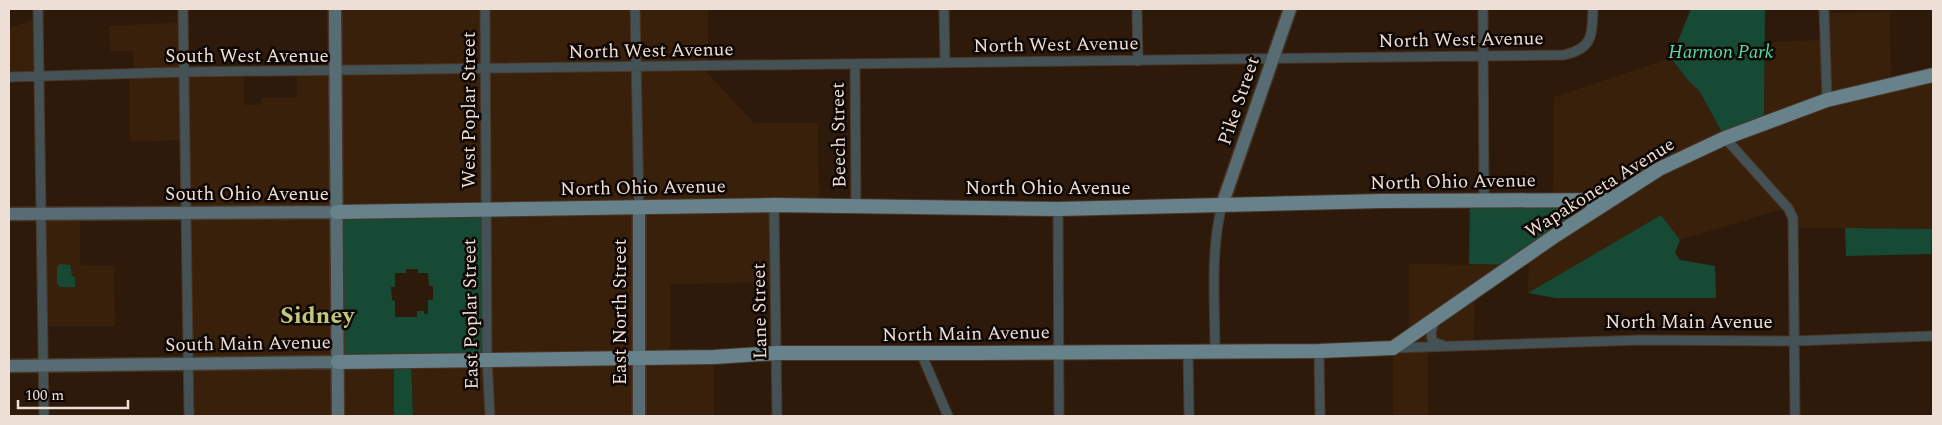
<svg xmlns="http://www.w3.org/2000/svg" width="1942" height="425" font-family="Spectral,serif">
<rect width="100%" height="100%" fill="#2d1a0a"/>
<path fill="#39200b" d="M335 9H708V66L702 67 754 123H818L819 205H774L776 282 670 284V357H714V416H413L411 362 486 211 337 213 394 362V416H189L184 140 130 142 129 73H134L133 51H110L109 26 183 22 184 72H244V105H260L261 98H297V71H335Z
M1890 12 1891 83 1933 75V254H1931L1932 229 1794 228 1787 208 1680 240 1661 215 1528 293 1529 254 1553 200 1554 97 1671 58 1687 79 1700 92 1725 138 1764 123 1765 42 1825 40V13Z
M39 18 40 75 9 77V28Z
M41 213H80V265L114 266 115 326H43Z
M1409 264 1513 265 1475 292 1474 345 1428 347V416H1393V348L1409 337Z"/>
<path fill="#174a35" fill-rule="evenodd" d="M1691 9H1765L1764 123 1725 138 1700 92 1687 79 1671 58Z
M1470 200 1567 206 1571 215 1569 220 1513 265 1469 264Z
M486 211 487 359 411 362 413 416H394V362H338L337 212ZM406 269H418V273H428L429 286H433V300H428V314H424V311H417V317H395V301L392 300 391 287H395V273H406Z
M1661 215 1680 240 1675 253 1680 260 1715 266 1716 298H1556L1528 293Z
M1845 228 1932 229 1931 254 1846 256Z
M60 264 70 265 72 276 75 277V287H60L57 284V267Z"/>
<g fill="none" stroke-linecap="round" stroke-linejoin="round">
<defs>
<path id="minor" d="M38 9 44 416
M183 9 189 416
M485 9 487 359 490 416
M635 9 639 207
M944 9 945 62
M1137 9 1138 61
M1483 9 1484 200
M1824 9 1827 100
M855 65 856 206
M9 77 184 72 1564 55C1593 48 1592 36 1593 9
M1725 138 1788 208 1793 218 1795 416
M774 205 777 416
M1058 209 1059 416
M1435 321C1431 329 1430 334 1433 342L1442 345
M1394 348 1641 340 1793 341 1933 336
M1215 351C1215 303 1210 252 1222 205
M1319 351 1320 416
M1188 352 1189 416
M921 353 948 416"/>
<path id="secondary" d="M335 9 338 416
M1222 205 1290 9
M639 207V416
M9 214 337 212
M9 366 338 362"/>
<path id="primary" d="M337 212 774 205 1058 209 1381 201 1610 200
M338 362 714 357 777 353H974L1319 351 1393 348 1556 235 1659 169 1725 138 1827 100 1933 75"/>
</defs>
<use href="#minor" stroke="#483627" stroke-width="11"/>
<use href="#secondary" stroke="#483627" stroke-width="15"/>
<use href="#primary" stroke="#483627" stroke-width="16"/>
<use href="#minor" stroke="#445155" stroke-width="9"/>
<use href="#secondary" stroke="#586d73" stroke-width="12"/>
<use href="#primary" stroke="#67828b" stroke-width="14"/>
</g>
<g text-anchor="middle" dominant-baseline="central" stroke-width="5" stroke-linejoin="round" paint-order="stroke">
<g font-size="19" fill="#eddfd6" stroke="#0f0703">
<text transform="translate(1461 40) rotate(-1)">North West Avenue</text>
<text transform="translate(1056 45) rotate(-1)">North West Avenue</text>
<text transform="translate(651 51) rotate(-1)">North West Avenue</text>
<text x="247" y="56">South West Avenue</text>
<text transform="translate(1239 101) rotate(-71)">Pike Street</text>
<text transform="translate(469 110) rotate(-90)">West Poplar Street</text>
<text transform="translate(839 135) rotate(-91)">Beech Street</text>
<text transform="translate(1453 182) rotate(-1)">North Ohio Avenue</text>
<text transform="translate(643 188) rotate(-1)">North Ohio Avenue</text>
<text x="1048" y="188">North Ohio Avenue</text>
<text transform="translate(1600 188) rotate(-32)">Wapakoneta Avenue</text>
<text x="247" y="194">South Ohio Avenue</text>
<text transform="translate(760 311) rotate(-91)">Lane Street</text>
<text transform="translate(620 312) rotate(-90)">East North Street</text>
<text transform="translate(471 314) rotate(-91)">East Poplar Street</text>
<text x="1689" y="322">North Main Avenue</text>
<text transform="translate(966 334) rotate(-1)">North Main Avenue</text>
<text transform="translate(248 344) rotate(-1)">South Main Avenue</text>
</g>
<g font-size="19" font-style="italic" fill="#55dea6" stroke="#0f0703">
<text x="1721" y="52">Harmon Park</text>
</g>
<g font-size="24" font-weight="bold" fill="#c2c87b" stroke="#0f0703">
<text x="317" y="316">Sidney</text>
</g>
</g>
<rect width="1942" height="425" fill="none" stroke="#eddfd6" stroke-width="20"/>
<path d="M18 400v8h110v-8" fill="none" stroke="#eddfd6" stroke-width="2.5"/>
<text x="25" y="400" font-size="15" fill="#eddfd6" stroke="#0f0703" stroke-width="4" paint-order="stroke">100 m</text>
</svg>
